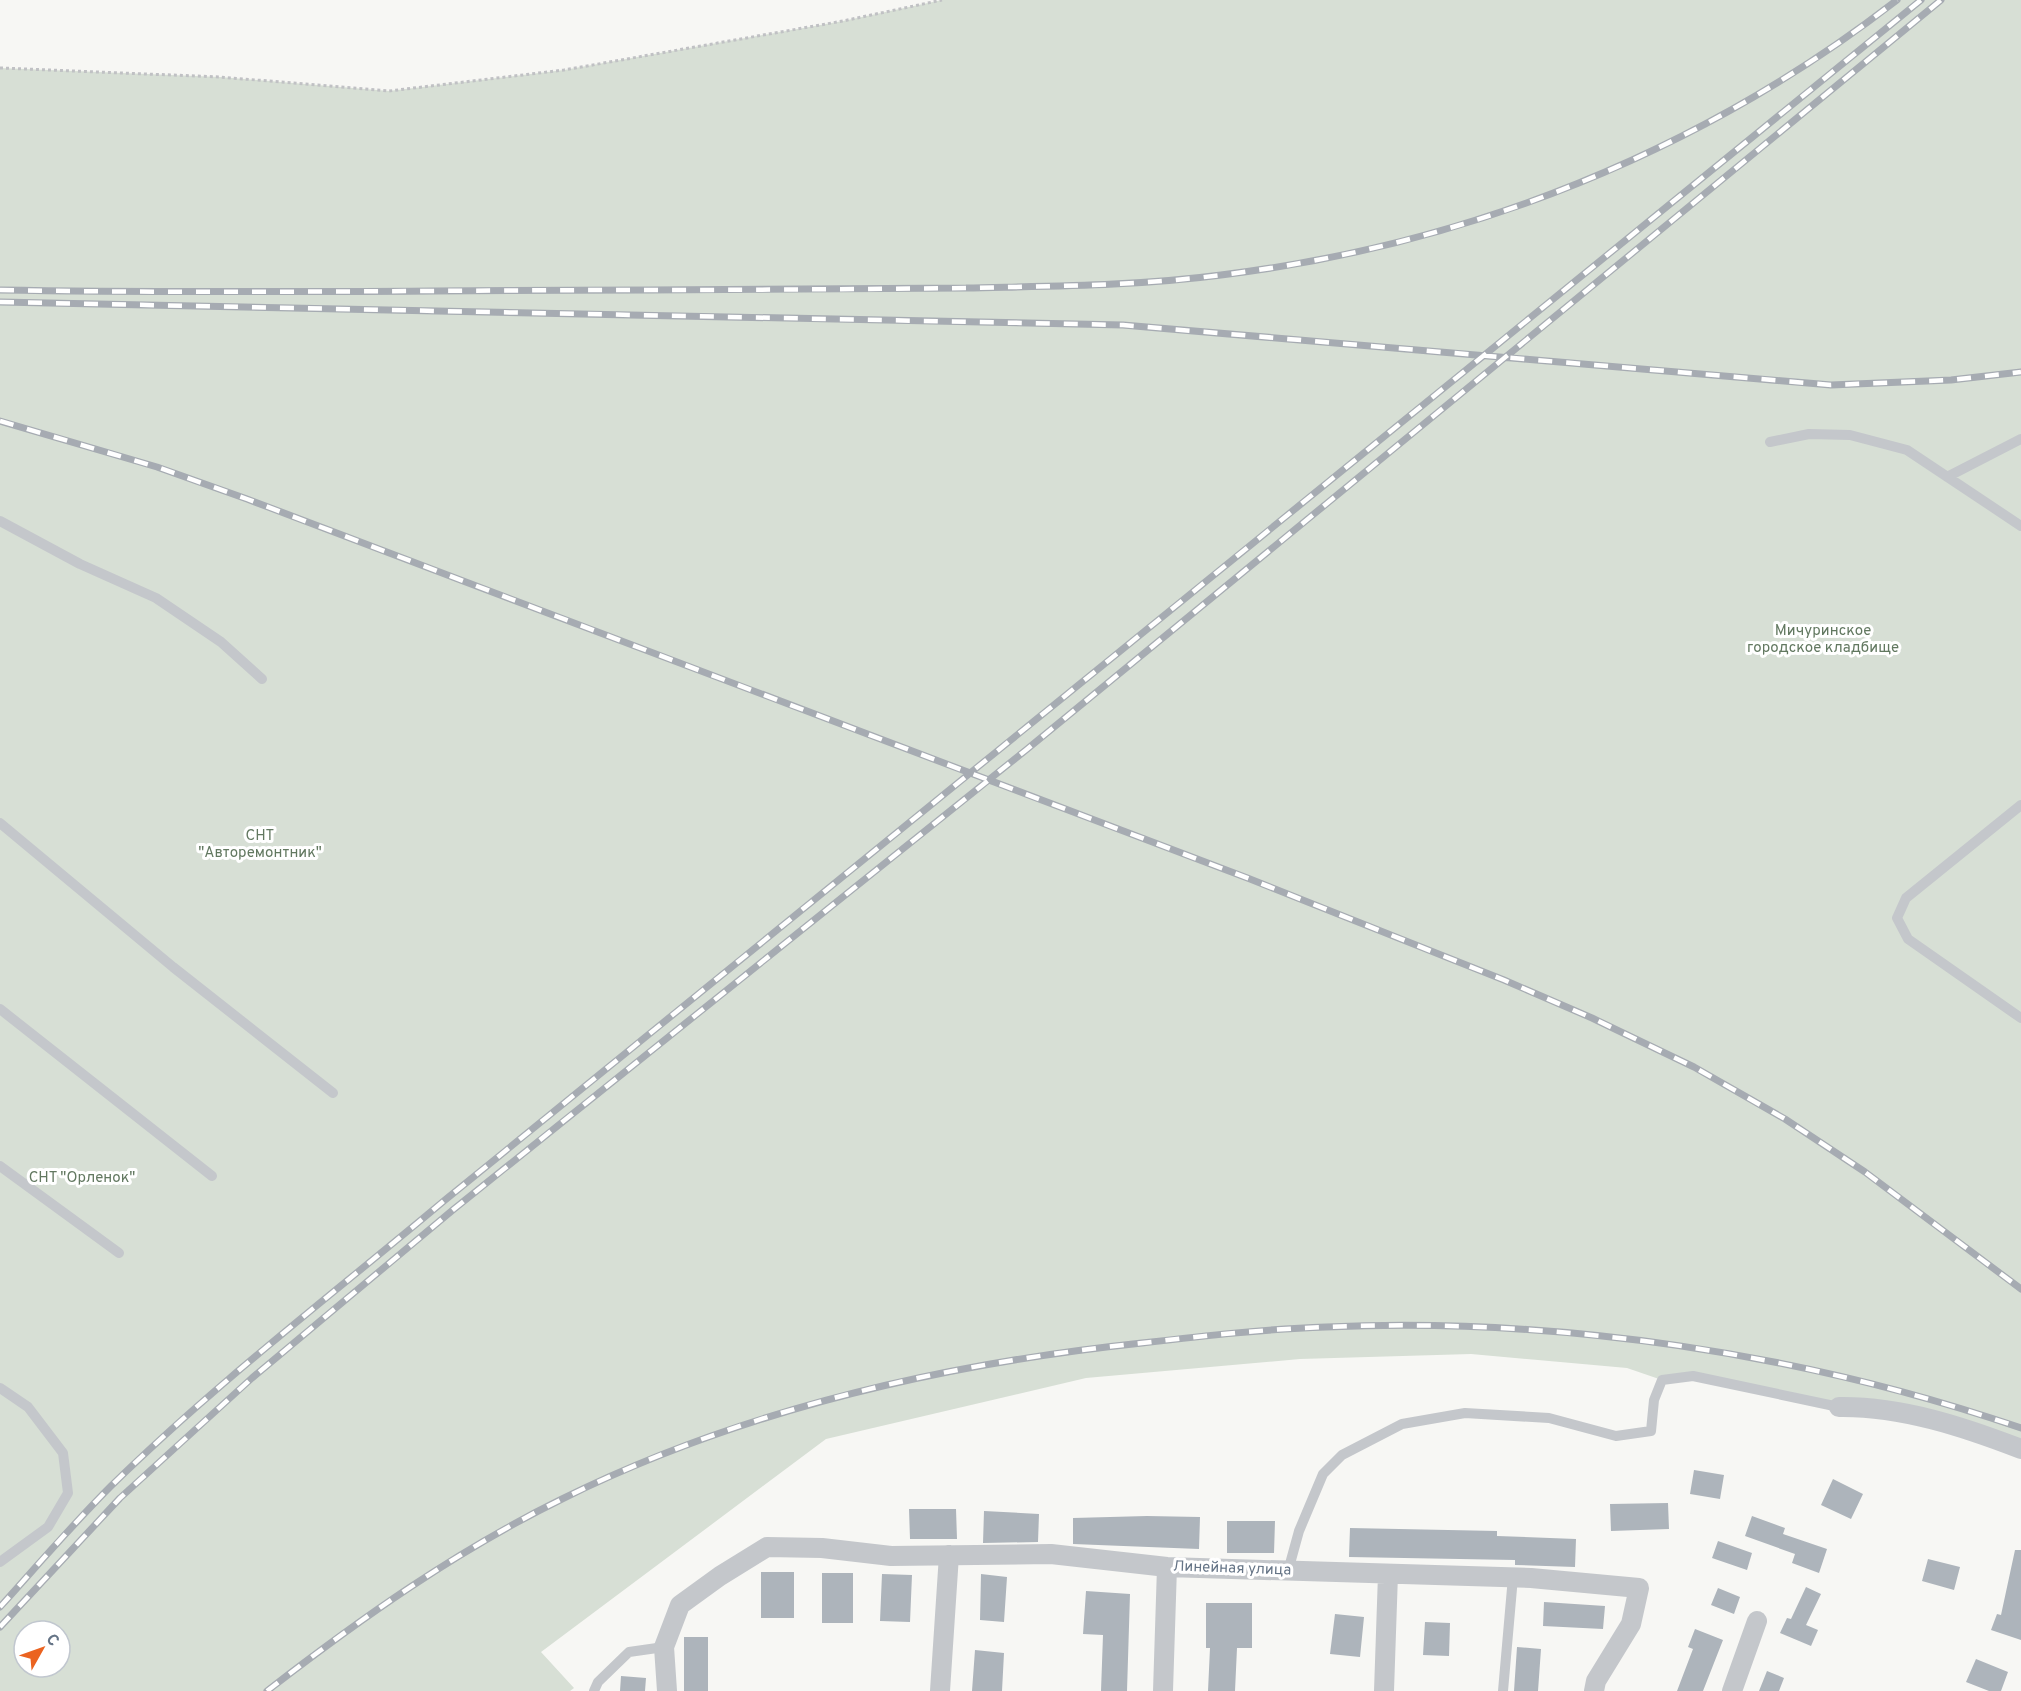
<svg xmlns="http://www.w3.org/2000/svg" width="2021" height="1691" font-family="Overpass,sans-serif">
<rect width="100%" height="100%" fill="#f7f7f4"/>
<path fill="#d7dfd5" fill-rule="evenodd" d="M942 0H2021V1449L1976 1432 1694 1376 1662 1380 1627 1368 1471 1354 1300 1359 1086 1378 826 1439 541 1652 574 1688 570 1691H0V68L220 77 389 91 564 70 843 21ZM24 1631H60V1667H24Z"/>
<path fill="#adb4bb" d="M1694 1470 1724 1475 1720 1499 1690 1494Z
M1833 1479 1863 1494 1851 1519 1821 1505Z
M1668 1503 1669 1529 1611 1531 1610 1504Z
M909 1509H956L957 1539H910Z
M984 1511 1039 1514 1038 1542 983 1543Z
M1147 1516 1200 1517 1199 1549 1073 1544V1518Z
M1752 1516 1785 1528 1783 1534 1827 1549 1819 1573 1792 1563 1795 1554 1745 1536Z
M1227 1521H1275L1274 1553H1227Z
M1350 1528 1497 1531V1536L1576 1539 1575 1567 1515 1565V1560L1349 1557Z
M1718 1541 1752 1553 1747 1570 1712 1558Z
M2015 1550H2021V1640L1991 1630 1997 1614 2001 1615Z
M1928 1559 1960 1567 1954 1590 1922 1581Z
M761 1572H794V1618H761Z
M822 1573H853V1623H822Z
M882 1574 912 1575 910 1622 880 1621Z
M981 1574 1007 1577 1004 1622 980 1620Z
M1806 1587 1821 1594 1806 1625 1818 1630 1811 1646 1780 1633 1787 1618 1791 1619Z
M1718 1588 1740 1597 1734 1614 1711 1605Z
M1086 1591 1130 1594 1127 1691H1101L1103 1635 1083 1634Z
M1544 1602 1605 1606 1603 1629 1543 1626Z
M1206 1603H1252V1648H1237L1235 1691H1208L1210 1648H1206Z
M1335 1614 1364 1617 1360 1657 1330 1654Z
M1425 1622 1450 1623 1449 1656 1423 1655Z
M1695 1629 1723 1640 1703 1691H1677L1693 1649 1688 1647Z
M684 1637H708V1691H684Z
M1517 1647 1541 1649 1538 1691H1514Z
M975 1650 1004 1653 1002 1691H972Z
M1976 1659 2008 1672 2001 1691H1989L1966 1682Z
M1767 1671 1784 1678 1779 1691H1759Z
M621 1676 646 1678 645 1691H620Z"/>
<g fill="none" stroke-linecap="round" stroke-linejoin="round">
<path stroke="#c0c1c4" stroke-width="3" stroke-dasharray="3 3" stroke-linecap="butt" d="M0 68 220 77 389 91 564 70 843 21 942 0"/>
<path stroke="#c4c7cb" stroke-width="10" d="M1770 442 1809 434 1850 435 1907 450 2021 526
M1947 477 2021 439
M0 521 80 564 156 598 221 642 262 679
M2021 805 1906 898 1897 918 1908 939 2021 1018
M0 823 173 967 333 1093
M0 1009 212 1176
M0 1166 119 1253
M0 1388 28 1407 63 1453 68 1493 48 1527 0 1562
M1288 1571 1299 1531 1323 1474 1342 1455 1402 1424 1465 1413 1549 1418 1616 1436 1651 1431 1654 1400 1662 1380 1693 1376 1839 1407
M594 1691 598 1682 629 1652 664 1647
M1503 1691 1513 1577"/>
<path stroke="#c4c7cb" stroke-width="20" d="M1839 1407C1901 1406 1964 1427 2021 1449
M667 1691 664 1647 680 1605 720 1576 767 1547 822 1548 891 1556 1051 1554 1167 1567 1531 1578 1639 1588 1631 1624 1596 1681 1594 1691
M940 1691 949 1555
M1163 1691 1167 1567
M1384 1691 1388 1574
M1732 1691 1757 1621"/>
<defs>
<path id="rail" d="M0 290C217 294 434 290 650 290 756 290 861 289 966 288 1051 286 1137 286 1221 275 1468 245 1701 152 1897 0
M0 302 1123 325 1831 385 1951 380 2021 372
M0 421 157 467 247 499 1250 879 1504 980 1592 1018 1694 1067 1785 1119 1865 1172 2021 1289
M0 1607C36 1567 72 1525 111 1486 215 1384 333 1294 445 1200L1921 0
M0 1627 120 1498 252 1378 454 1209 1026 750 1941 0
M267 1691C360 1619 456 1551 562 1499 743 1409 942 1364 1142 1343 1203 1336 1265 1329 1326 1327 1558 1317 1802 1353 2021 1428"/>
</defs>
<use href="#rail" stroke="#a6abb2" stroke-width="7"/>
<use href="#rail" stroke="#fff" stroke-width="4.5" stroke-dasharray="14" stroke-linecap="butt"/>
</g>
<g text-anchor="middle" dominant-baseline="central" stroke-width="6" stroke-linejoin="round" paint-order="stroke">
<g font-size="15" fill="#627860" stroke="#fff">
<text x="1823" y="631">Мичуринское<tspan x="1823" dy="17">городское кладбище</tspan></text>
<text x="260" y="836">СНТ<tspan x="260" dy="17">"Авторемонтник"</tspan></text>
<text x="82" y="1178">СНТ "Орленок"</text>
</g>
<g font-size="15" fill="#657486" stroke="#fff">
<text transform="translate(1232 1569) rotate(2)">Линейная улица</text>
</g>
</g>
<g transform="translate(42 1649) rotate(50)"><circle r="28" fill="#ffffff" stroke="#c1c7cf" stroke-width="1.5"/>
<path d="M0-4.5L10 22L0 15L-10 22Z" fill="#eb6320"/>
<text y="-9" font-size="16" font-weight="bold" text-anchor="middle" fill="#657486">С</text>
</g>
</svg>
